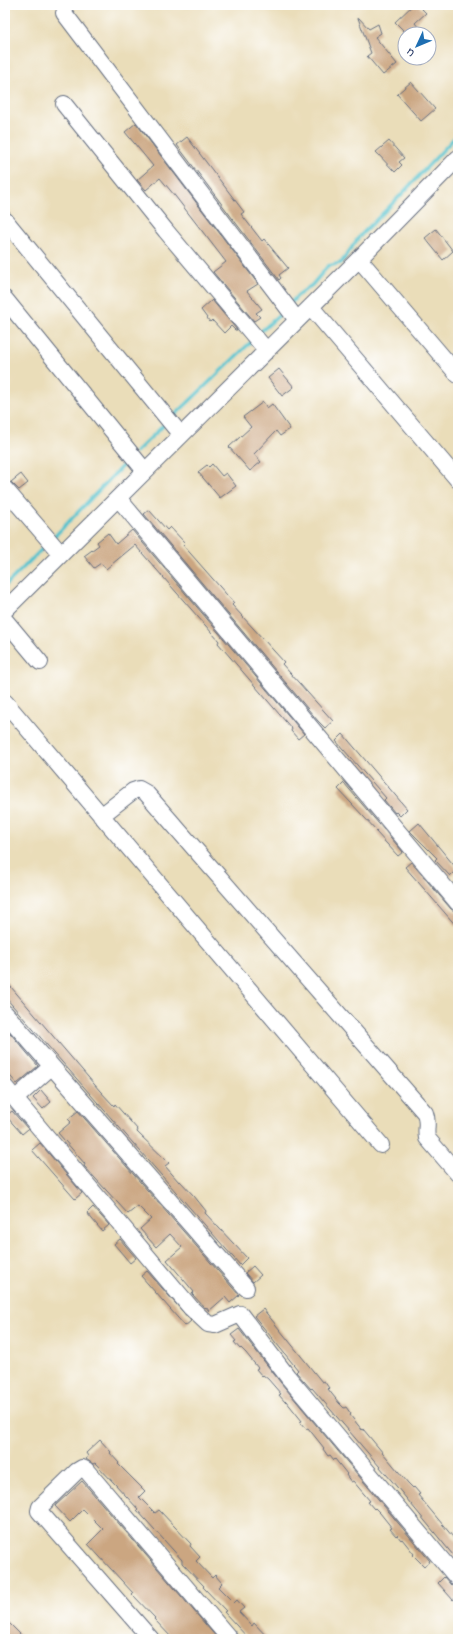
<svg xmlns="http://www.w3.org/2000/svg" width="463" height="1644" font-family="'Indie Flower',sans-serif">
<rect width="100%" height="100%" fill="#fff"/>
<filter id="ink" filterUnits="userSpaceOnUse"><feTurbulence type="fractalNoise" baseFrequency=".025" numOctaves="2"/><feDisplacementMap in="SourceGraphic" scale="8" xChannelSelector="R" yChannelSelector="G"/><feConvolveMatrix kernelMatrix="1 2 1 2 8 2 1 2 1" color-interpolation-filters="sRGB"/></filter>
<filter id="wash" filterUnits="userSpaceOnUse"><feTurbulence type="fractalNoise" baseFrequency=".012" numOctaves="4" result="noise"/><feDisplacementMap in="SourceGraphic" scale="16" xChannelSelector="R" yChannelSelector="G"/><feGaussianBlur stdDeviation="0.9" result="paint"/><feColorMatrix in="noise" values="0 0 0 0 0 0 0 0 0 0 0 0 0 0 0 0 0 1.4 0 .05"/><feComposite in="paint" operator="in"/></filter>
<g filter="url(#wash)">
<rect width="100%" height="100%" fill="#eaddb9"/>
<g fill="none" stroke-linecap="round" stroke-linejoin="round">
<path stroke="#56c3ce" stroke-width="3.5" d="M290 304 298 295 312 285 328 266 341 263 359 237 400 196 458 134
M258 334 285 310
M172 418 253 340
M136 452 166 423
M53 538 130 458
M5 586 47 544"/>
</g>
<g id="blocks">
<path fill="#cba681" d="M413 5H418L426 13 415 23 419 28 413 34H407L395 22Z
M358 18H359L369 29 378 24 381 33 375 37 397 64 383 75 367 56 371 53Z
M411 82 435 109 421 121 397 94Z
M136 123 258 284 247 291 262 309 256 313 260 317 254 321 213 272 226 262 175 196 160 178 146 190 137 180 153 166 125 132Z
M187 137 244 212 241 214 262 241 264 239 288 268 279 275 281 278 279 280 177 145Z
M389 141 404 158 399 162 402 165 395 172 376 152Z
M436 229 453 251 443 260 425 238Z
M212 300 237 330H235L231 326 224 333 212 320 210 322 201 310Z
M279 369 294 387 282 396 268 378Z
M263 402 267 408 272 404 290 429 280 436 276 431 254 454 261 462 250 471 229 447 251 427 243 417Z
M212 464 222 476 226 473 236 486 220 498 198 472 207 465 209 467Z
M21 474 28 483 19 490 11 482Z
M149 510 167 530 170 527 185 543 183 545 234 603 232 605 284 662 282 664 333 721 325 728 318 721 144 514Z
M132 530 304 734 298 739 291 731 292 729 218 643 219 641 135 545 106 569 101 563 94 568 84 556 99 545 97 542 108 533 116 544Z
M343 734 407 809 400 816 396 812 395 813 384 800 386 798 336 741Z
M344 783 403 852 398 856 376 832 377 831 338 789Z
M419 823 457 869 450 876 435 860 437 858 410 831Z
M411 862 451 909 458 913V928L405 867Z
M5 980 100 1091 114 1106 115 1104 138 1130 137 1132 169 1163 165 1166 179 1182 180 1181 194 1196 206 1211 205 1213 247 1258 240 1265 5 997Z
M5 1027 38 1066 17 1084 5 1070Z
M41 1090 51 1102 43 1109 33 1098Z
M12 1111 28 1129 22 1134 6 1116Z
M78 1111 239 1295 230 1303 225 1297 209 1311 206 1307 205 1308 192 1294 194 1292 167 1260 182 1247 170 1234 156 1247 140 1229 151 1219 138 1206 128 1214 84 1166 85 1164 58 1133 71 1122 68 1119Z
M40 1143 82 1193 75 1199 32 1150Z
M93 1207 109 1225 102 1231 87 1213Z
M120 1239 136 1258 130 1263 114 1244Z
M253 1266 261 1275 253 1282 245 1273Z
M147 1271 191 1321 185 1326 141 1276Z
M263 1309 322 1382 324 1381 329 1388 328 1389 339 1403 344 1408 346 1407 351 1414 350 1415 362 1430 363 1429 408 1483 413 1488 414 1487 420 1494 418 1495 458 1543V1561L392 1481 312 1388 311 1389 296 1372 298 1370 254 1316Z
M239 1329 281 1383 430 1561 424 1566 413 1555 414 1554 402 1539 401 1540 397 1535 396 1536 390 1529 392 1528 380 1513 375 1508 374 1509 368 1502 370 1501 353 1481 351 1482 346 1475 347 1474 335 1459 334 1460 330 1455 328 1456 323 1449 324 1448 308 1428 306 1429 300 1422 302 1421 286 1401 285 1402 279 1395 281 1394 268 1379 263 1375 262 1376 256 1369 258 1368 246 1353 241 1348 240 1349 234 1342 236 1341 231 1335Z
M100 1440 111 1452 110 1453 119 1463 118 1464 145 1491 139 1497 155 1513 159 1510 191 1544 190 1546 200 1557 196 1561 212 1578 215 1575 222 1583 218 1587 234 1603 237 1600 244 1608 239 1612 252 1626 254 1623 269 1639H249L224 1612 226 1611 203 1587 204 1586 182 1563V1560L137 1510 138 1509 115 1484 95 1463 93 1464 86 1459 88 1456 86 1453Z
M82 1481 90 1490 218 1639H173L154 1619 155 1618 132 1594 133 1593 88 1544 103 1529 83 1509 70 1522 55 1506Z
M444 1577 451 1585 458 1589V1596L453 1600 438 1583Z
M5 1619 25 1639H12L5 1632Z"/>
</g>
</g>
<g filter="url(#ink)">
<use href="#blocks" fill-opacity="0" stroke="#636c7e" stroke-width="1"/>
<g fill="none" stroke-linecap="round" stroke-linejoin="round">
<defs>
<path id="minor" d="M64 13 297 320
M64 104 166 231 267 351
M5 220 181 435
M359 259 458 375
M5 299 145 471
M311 307 458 480
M5 489 61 554
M118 498 458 903
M5 610 359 259 458 158
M5 620 40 662
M5 702 381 1145
M101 816 133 791 139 789 146 793 425 1113C429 1123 425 1128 427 1138L458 1174
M5 1013 246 1288
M5 1087 191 1308 208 1324 215 1325 240 1314 288 1377 458 1579
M15 1099 51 1067
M151 1639 39 1511 40 1507 77 1471 82 1468 86 1470 230 1639"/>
</defs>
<use href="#minor" stroke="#636c7e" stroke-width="18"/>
<use href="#minor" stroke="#fff" stroke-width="16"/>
</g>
</g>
<rect width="463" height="1644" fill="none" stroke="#fff" stroke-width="20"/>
<g transform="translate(417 46) rotate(226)"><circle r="19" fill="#ffffff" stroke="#a4acbf"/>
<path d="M0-3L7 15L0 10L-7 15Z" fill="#1f6fb2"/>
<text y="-6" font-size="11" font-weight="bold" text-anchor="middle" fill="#1b2f5e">U</text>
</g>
</svg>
